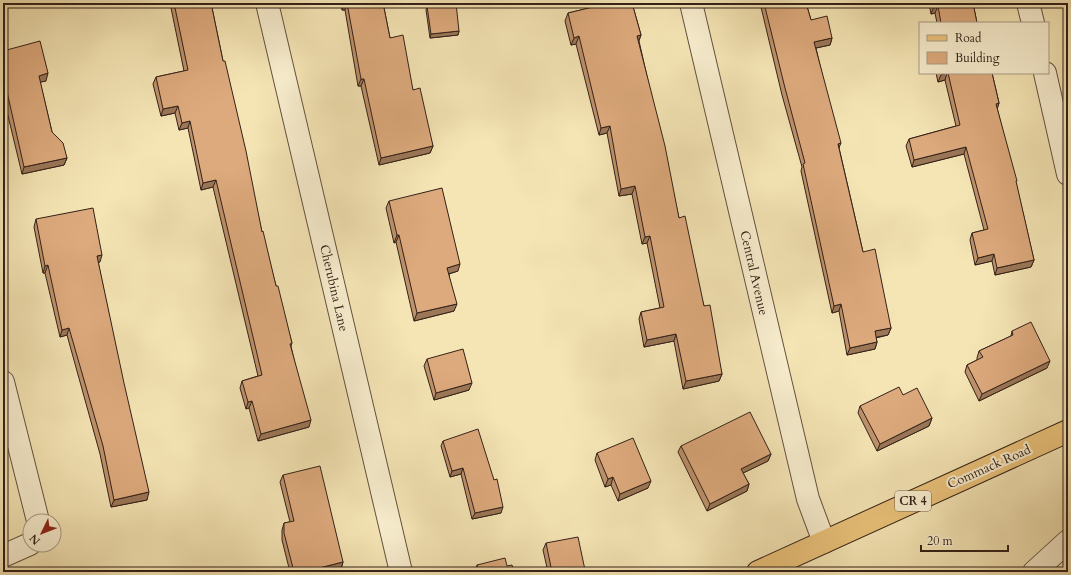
<svg xmlns="http://www.w3.org/2000/svg" width="1071" height="575" font-family="Cardo,serif">
<rect width="100%" height="100%" fill="#f5e5b5"/>
<filter id="stains"><feTurbulence type="fractalNoise" baseFrequency=".005" numOctaves="4"/><feColorMatrix values="0 0 0 0 .2 0 0 0 0 .09 0 0 0 0 .02 0 0 0 .5 -.17"/></filter>
<radialGradient id="worn" r=".72"><stop offset=".6" stop-color="#630" stop-opacity="0"/><stop offset="1" stop-color="#630" stop-opacity=".3"/></radialGradient>
<g fill="none" stroke-linecap="round" stroke-linejoin="round">
<defs>
<path id="minor" d="M267 3 401 572
M691 3 808 499 824 542
M1028 3 1033 23
M1045 73 1068 174
M3 382 38 521
M3 556 30 544"/>
<path id="tertiary" d="M1034 572 1068 541"/>
<path id="primary" d="M758 572 1068 431"/>
</defs>
<use href="#minor" stroke="#64523f" stroke-width="24"/>
<use href="#tertiary" stroke="#64523f" stroke-width="24"/>
<use href="#primary" stroke="#332118" stroke-width="24"/>
<use href="#minor" stroke="#f8eecf" stroke-width="22"/>
<use href="#tertiary" stroke="#f8eecf" stroke-width="22"/>
<use href="#primary" stroke="#eac27a" stroke-width="22"/>
</g>
<path fill="#be926c" stroke="#332118" d="M170 3H211L223 61 262 232 276 286 292 343 291 346 309 427 258 441 249 408 246 409 240 388 242 381 258 376 213 187 201 190 188 128 179 130 175 113 161 116 153 84 156 77 184 71Z
M341 3H383L390 38 413 90 433 146 430 153 379 165 361 86H358L345 10H342Z
M588 3H632L641 35 639 41 679 218 704 306 722 374 719 381 683 389 674 341 644 347 639 319 641 312 660 308 647 243 642 244 632 194 619 196 607 133 599 135 576 44 571 45 565 21 568 13 589 8Z
M760 3H806L811 20 832 38 830 45 816 48 863 252 891 328 888 335 876 338 877 342 875 349 847 355 839 311 832 313 801 171 802 167 782 95Z
M929 3H973L977 23H937L935 13 931 14Z
M427 6 459 31 458 35 430 38 426 10Z
M3 51 46 81 40 82 52 132 67 158 64 165 22 174 3 95Z
M936 73H992L999 103 997 108 1016 183 1034 260 1031 267 995 275 992 261 975 265 970 240 972 233 984 230 964 154 912 167 906 146 909 139 956 126 945 80 938 82Z
M389 201 458 271 449 274 454 311 414 321 396 242 394 243 386 208Z
M36 219 100 262H98L147 500 111 507 100 454 67 335 60 337 45 273H43L34 227Z
M1012 331 1047 368 979 401 965 372 967 365 977 360V358L979 351 1011 336Z
M427 359 469 390 434 400 424 366Z
M903 395 932 418 929 426 877 451 858 413 860 406Z
M443 441 494 480 501 513 472 519 461 474 450 477 441 446Z
M681 446 771 454 768 461 743 473 749 484 747 491 707 511 678 452Z
M597 453 648 488 618 501 611 485 605 487 595 460Z
M283 475 343 562 341 569 330 572H290L282 540V530L284 523 290 522 280 482Z
M546 543 584 572H548L543 550Z
M477 565 507 566 514 572H475Z"/>
<path fill="#9b7758" stroke="#332118" d="M3 3H19V4L3 8Z
M345 3H347L345 10H342Z
M934 6H938L935 13 931 14Z
M459 31 458 35 430 38 431 34Z
M641 35 638 42 637 36Z
M579 36 576 44 571 45 574 38Z
M832 38 830 45 811 49 814 42Z
M48 73 46 81 36 83 39 76Z
M947 73 945 80 938 82 941 75Z
M361 79H364L361 86H358Z
M999 103 997 110 996 104Z
M178 106 175 113 161 116 163 109Z
M190 121 188 128 179 130 182 123Z
M610 126 607 133 599 135 601 128Z
M841 143 838 150V144Z
M433 146 430 153 379 165 381 158Z
M966 147 964 154 912 167 914 160Z
M67 158 64 165 22 174 24 167Z
M216 180 213 187 201 190 203 183Z
M635 186 632 194 619 196 621 189Z
M397 235H399L396 242 394 243Z
M650 236 647 243 642 244 645 237Z
M994 254 992 261 975 265 978 258Z
M102 255 100 262 94 263 97 256Z
M1034 260 1031 267 995 275 997 268Z
M460 264 458 271 445 275 447 268Z
M48 265 45 273H43L45 266Z
M457 304 454 311 414 321 417 313Z
M841 304 839 311 832 313 834 306Z
M69 328 67 335 60 337 62 330Z
M891 328 888 335 872 338 875 331Z
M676 334 674 341 644 347 647 340Z
M877 342 875 349 847 355 850 348Z
M1050 361 1047 368 979 401 982 394Z
M722 374 719 381 683 389 686 381Z
M472 383 469 390 434 400 436 393Z
M252 401 249 408 246 409 248 402Z
M932 418 929 426 877 451 880 444Z
M311 420 309 427 258 441 261 434Z
M771 454 768 461 739 475 741 469Z
M463 468 461 474 450 477 452 471Z
M613 477 611 485 605 487 608 479Z
M651 481 648 488 618 501 620 494Z
M749 484 747 491 707 511 710 504Z
M149 492 147 500 111 507 114 500Z
M503 507 501 513 472 519 475 513Z
M343 562 341 569 330 572H303Z
M585 570 584 572H574Z"/>
<path fill="#ddaa7d" stroke="#332118" d="M174 3H211L223 61H225L246 151 262 232 263 231 276 286H278L292 343 290 344 311 420 261 434 252 401 248 402 242 381 262 375 216 180 203 183 190 121 182 123 178 106 163 109 156 77 188 70Z
M347 3H383L390 38 403 35 413 90 420 88 433 146 381 158 364 79H361Z
M450 3H456L459 31 431 34 427 6Z
M592 3H632L641 35 637 36 665 146 679 218 685 216 704 306 710 305 722 374 686 381 676 334 647 340 641 312 664 307 650 236 645 237 635 186 621 189 610 126 601 128 579 36 574 38 568 13 593 7Z
M764 3H806L811 20 827 16 832 38 814 42 841 143 838 144 863 252 875 249 891 328 875 331 877 342 850 348 841 304 834 306 803 164 805 163 785 88Z
M933 3H973L977 23H941L938 6H934Z
M40 41 48 73 39 76 52 132 63 143 67 158 24 167 5 83H3V51Z
M948 73H992L999 103 996 104 1017 181H1016L1034 260 997 268 994 254 978 258 972 233 988 229 966 147 914 160 909 139 960 125Z
M442 188 460 264 447 268 457 304 417 313 399 235H397L389 201Z
M93 208 102 255 97 256 124 383 149 492 114 500 103 446 69 328 62 330 48 265 45 266 36 219Z
M1031 322 1050 361 982 394 967 365 983 357 979 351 1013 335 1012 331Z
M463 349 472 383 436 393 427 359Z
M899 387 903 395 917 388 932 418 880 444 860 406Z
M750 412 771 454 741 469 749 484 710 504 681 446Z
M478 429 494 480 497 479 503 507 475 513 463 468 452 471 443 441Z
M633 438 651 481 620 494 613 477 608 479 597 453Z
M320 466 343 562 303 572H294L284 533V523L294 521 283 475Z
M578 537 585 570 574 572H552L546 543Z
M505 558 507 566 512 565 514 572H479L477 565Z"/>
<g text-anchor="middle" dominant-baseline="central" stroke-width="4" stroke-linejoin="round" paint-order="stroke">
<rect fill="#f8eecf" stroke="#6e5e4f" stroke-width="1" x="895" y="491" width="36" height="20" rx="3"/>
<g font-size="12" font-weight="bold" fill="#332118">
<text x="913" y="501">CR 4</text>
</g>
<g font-size="13" fill="#332118" stroke="#f8eecf">
<text transform="translate(754 273) rotate(77)">Central Avenue</text>
<text transform="translate(334 288) rotate(77)">Cherubina Lane</text>
<text transform="translate(989 467) rotate(-24)">Commack Road</text>
</g>
</g>
<rect width="1071" height="575" fill="none" stroke="#f5e5b5" stroke-width="16"/>
<rect x="4" y="4" width="1063" height="567" fill="none" stroke="#332118" stroke-width="2"/>
<rect x="8" y="8" width="1055" height="559" fill="none" stroke="#332118"/>
<rect x="919" y="22" width="130" height="52" fill="#f8eecf" stroke="#a99c86"/>
<rect x="927" y="35" width="20" height="6" fill="#eac27a" stroke="#a99c86"/>
<text x="955" y="42" font-size="12" fill="#332118">Road</text>
<rect x="927" y="52" width="20" height="12" fill="#ddaa7d" stroke="#a99c86"/>
<text x="955" y="62" font-size="12" fill="#332118">Building</text>
<g transform="translate(42 533) rotate(227)"><circle r="19" fill="#f8eecf" stroke="#a99c86"/>
<path d="M0-3L7 15L0 10L-7 15Z" fill="#8f2418"/>
<text y="-6" font-size="11" font-weight="bold" text-anchor="middle" fill="#332118">N</text>
</g>
<path d="M921 545v6h87v-6" fill="none" stroke="#332118" stroke-width="2"/>
<text x="927" y="545" font-size="12" fill="#332118" stroke="#f8eecf" stroke-width="3" paint-order="stroke">20 m</text>
<rect width="100%" height="100%" filter="url(#stains)"/>
<rect width="100%" height="100%" fill="url(#worn)"/>
</svg>
